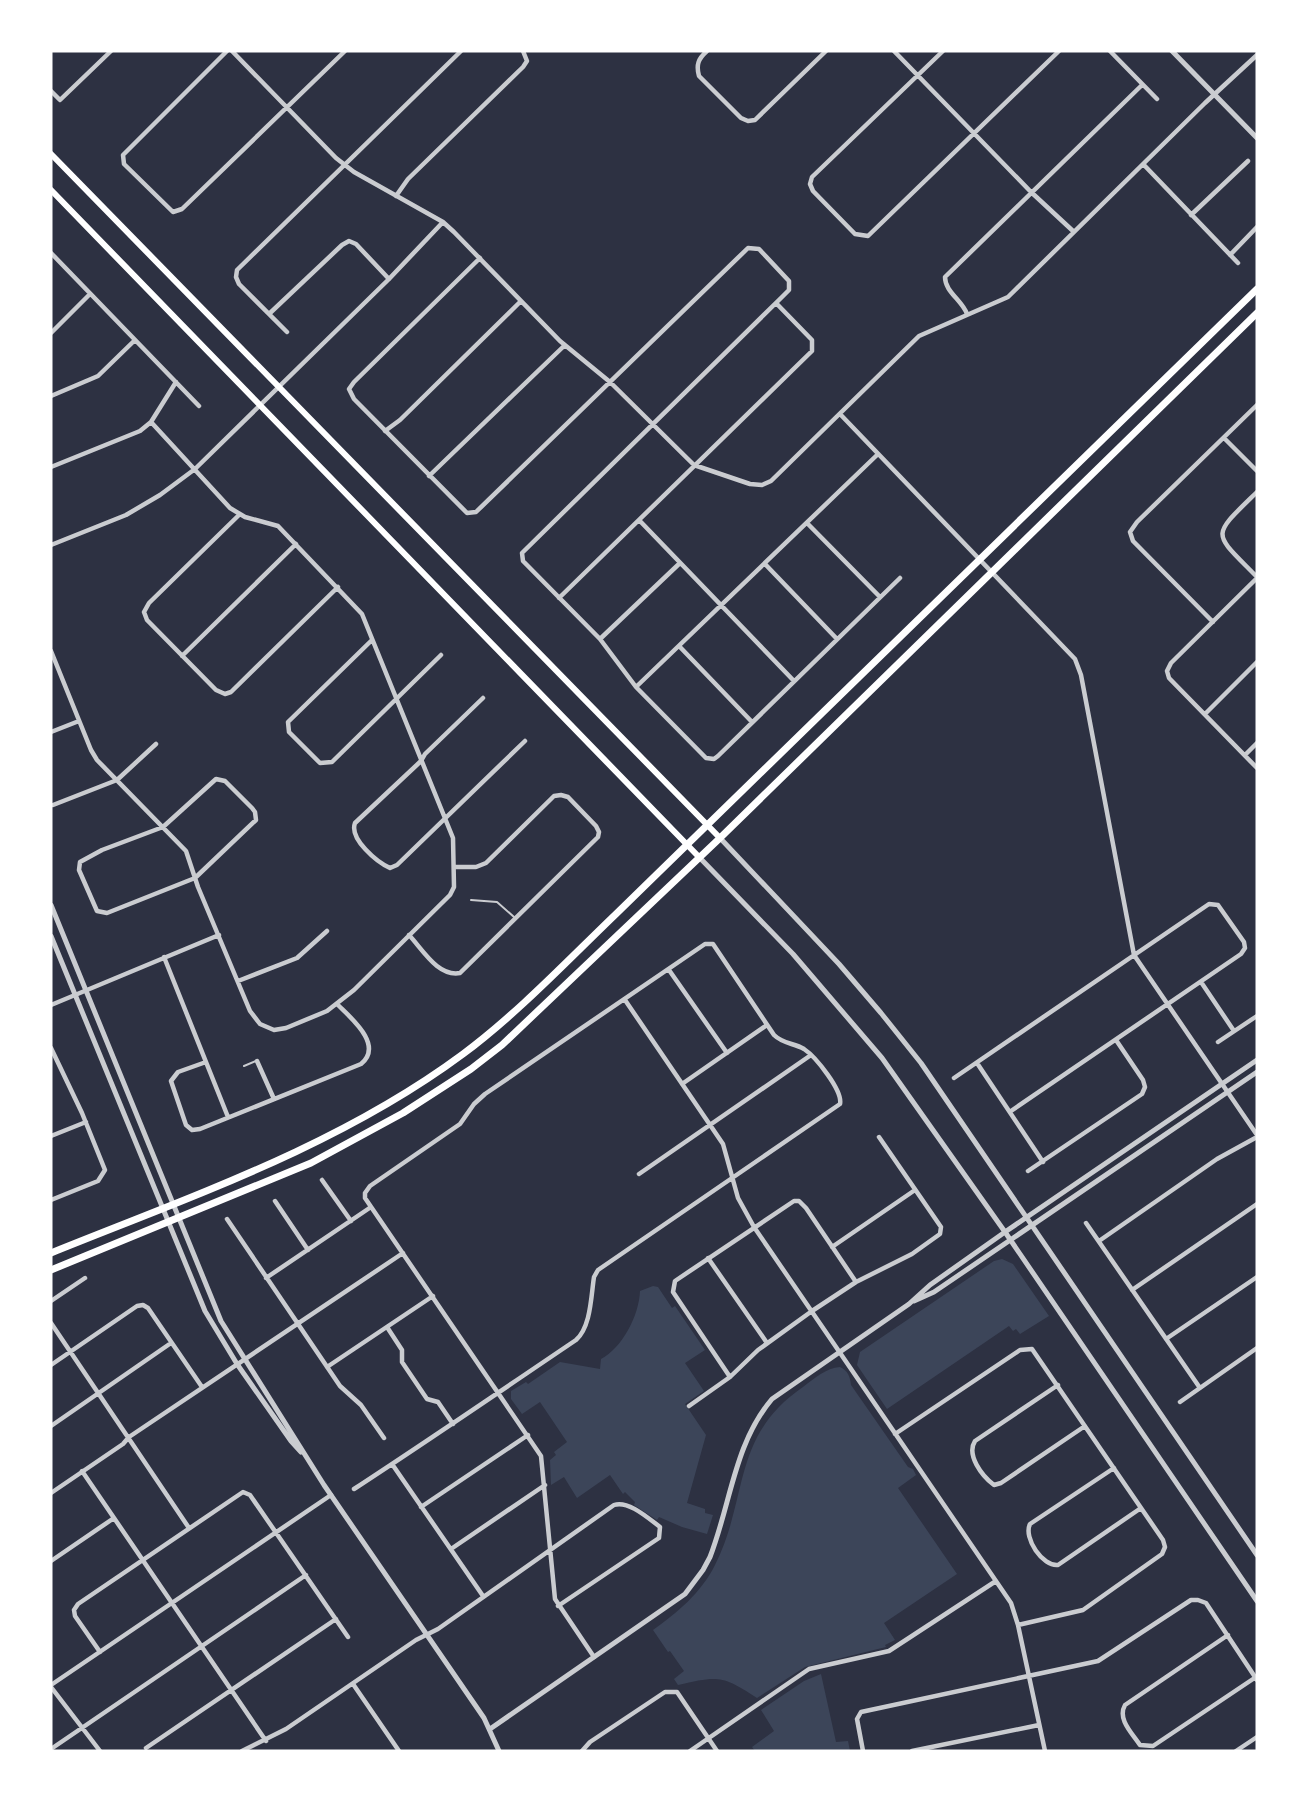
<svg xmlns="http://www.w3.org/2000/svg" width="1308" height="1802" font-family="'Roboto Condensed',sans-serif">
<rect width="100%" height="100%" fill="#2d3142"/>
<path fill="#3c4559" d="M1002 1259 1013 1264 1049 1316 1020 1334 1016 1329 1013 1331 1009 1326 887 1409 857 1365 860 1352 994 1261Z
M653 1286 658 1287 672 1308 675 1306 705 1350 685 1363 704 1391 685 1404 706 1435 687 1503 705 1509V1513L713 1515 707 1534 682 1527 659 1517 657 1520 634 1505 635 1502 625 1492 623 1494 610 1475 577 1498 564 1477 551 1485 550 1460 556 1455 554 1452 567 1442 540 1402 522 1414 511 1399V1391L526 1382 528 1384 560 1362 600 1369 601 1359C622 1348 639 1316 640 1291Z
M840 1367C848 1371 850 1376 851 1385L908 1467 913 1469 916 1475 898 1488 957 1574 884 1623 895 1640 885 1645 886 1647 805 1667 757 1698C722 1675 718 1676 678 1685L674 1679 684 1671 670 1651 668 1652 653 1630C677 1613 701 1593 715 1565 749 1498 731 1436 803 1387 815 1378 826 1368 840 1367Z
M821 1674 836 1742 848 1741 850 1751H755L752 1747 774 1731 761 1710 804 1681Z"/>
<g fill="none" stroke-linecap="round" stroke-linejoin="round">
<path stroke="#caccd0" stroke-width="2" d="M471 900 497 902 514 917
M244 1066 256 1061"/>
<path stroke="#caccd0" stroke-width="4.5" d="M227 51 123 155 124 164 173 212 182 209 345 51
M232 51 336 158 354 172 443 222 454 232 560 341 610 382 694 465 750 484 762 485 771 481 919 336 1008 297 1205 103 1257 55
M707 51C698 59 696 65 699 76L741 118 748 121 755 120 826 51
M894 51 1031 192 1073 231
M943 51 812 177 810 184 813 191 855 234 868 236 1059 51
M1110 51 1157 99
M51 91 60 100 111 51
M1144 165 1238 263
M396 196 408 179 523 67 527 61 523 51
M1191 215 1248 161
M51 253 199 406
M1230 255 1257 227
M480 258 354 382 349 389 354 399 467 513 476 512 748 248 759 249 789 281V290L781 298 522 553 523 561 600 639 636 687 706 758 714 759 718 756 900 578
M269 314 342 245 349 241 356 244 389 279
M967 314C962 300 945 292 945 277L1142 85
M287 332 239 284 236 277 237 270 461 51
M51 333 90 294
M51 396 98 376 135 340
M840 414 1075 659 1081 675 1134 955 1257 1135
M385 431 400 420 521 301
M1224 438 1257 471
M51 467 140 431 151 422 176 382
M429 476 565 345
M1257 492C1210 538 1212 531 1257 577
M240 514 149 603 144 612 147 620 216 690 225 694 231 692 338 587
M639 520 794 681
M807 523 880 597
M51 545 126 515 160 495 195 469 389 279 443 222
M765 564 837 639
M1257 578 1171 663 1167 671 1169 678 1257 768
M559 598 812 351V340L776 303
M1213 622 1133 541 1130 532 1137 522 1257 405
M600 639 680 563
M372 640 288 722 289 732 320 763 332 762 441 655
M680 647 752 722
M51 651 91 750 97 760 186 851 198 887 250 1011 260 1024 274 1030 286 1028 327 1011 354 990 450 895 454 887 453 838 362 614 278 526 245 517 230 508 151 422
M182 656 296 544
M636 687 877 455
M483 698 425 754 421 761 355 823C349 839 377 862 390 868L397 865 525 741
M1205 714 1257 662
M51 732 79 721
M1245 755 1257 743
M216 779 225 781 252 808 255 812 256 820 195 878 107 913 97 911 79 870 80 862 102 850 163 827Z
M53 805 117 780 156 744
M409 935C423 950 438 977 460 973L598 837 599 832 596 826 568 797 561 795 554 796 486 863 476 867H455
M164 957 228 1117
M669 970 727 1053
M238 981 297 958 327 931
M1201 982 1234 1031
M625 1000 723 1144 738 1198 754 1227 1011 1603 1018 1625 1045 1751
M51 1005 219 935
M1218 1042 1257 1016
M51 1048 82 1113 105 1170 98 1181 51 1200
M257 1061 274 1099
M206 1062 178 1072 171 1081 186 1125 192 1130 200 1129 361 1064C384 1045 351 1018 338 1005
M977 1063 1043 1162
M954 1078 1209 904 1218 905 1244 942 1245 948 1241 954 1011 1111
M682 1084 767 1025
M51 1136 86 1122
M1028 1171 1142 1094 1145 1087 1143 1080 1116 1040
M639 1174 811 1055
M322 1180 351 1221
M275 1201 308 1250
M227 1219 340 1386 361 1405 384 1438
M1086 1223 1200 1388
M1099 1241 1217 1159 1257 1137
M832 1247 915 1190
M708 1258 767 1343
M266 1278 371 1207
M1132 1290 1257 1204
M51 1301 85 1278
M51 1323 189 1528
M387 1327 402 1350V1362L427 1399 438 1402 453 1424
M1166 1339 1257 1277
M51 1365 137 1306 143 1305 148 1308 202 1387
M327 1367 433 1296
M730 1377 673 1292 675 1281 794 1201H799L806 1208 856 1282
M1058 1385 975 1441C966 1455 982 1476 994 1485L1001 1483 1085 1426
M1180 1402 1257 1348
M689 1406 730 1377 758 1350 812 1311 856 1282 912 1254 940 1234 941 1227 879 1137
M51 1426 171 1343
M895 1434 1020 1350 1032 1349 1163 1540 1165 1547 1162 1554 1083 1610 1018 1625
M392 1464 483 1596
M1114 1468 1030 1524C1023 1538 1043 1567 1058 1565L1141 1508
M82 1471 266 1741
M354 1489C429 1440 502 1390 576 1340 591 1327 591 1296 594 1277L598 1270 840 1104C843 1091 816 1057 804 1049 794 1043 783 1044 774 1035L713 944H705L485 1094 474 1104 460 1124 370 1186 365 1193V1198L541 1456 555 1599 594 1657
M51 1493 123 1444 129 1437 403 1253
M421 1507 528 1435
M451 1549 545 1485
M51 1561 114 1518
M1228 1635 1125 1705C1117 1719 1132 1733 1140 1745L1153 1746 1256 1677
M100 1652 75 1616 74 1610 78 1604 243 1492 250 1495 348 1637
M353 1684 399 1751
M51 1685 331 1495
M51 1687 100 1751
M146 1748 336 1619
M51 1749 306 1575
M242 1751 286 1729 416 1640 438 1629 614 1505C628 1500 648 1518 660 1527L659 1538 558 1606
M582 1751 590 1742 665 1692H677L717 1751
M690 1751 809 1669 889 1651 996 1581
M863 1751 857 1719 861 1712 1098 1661 1191 1600H1198L1206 1603 1257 1680
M912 1751 1039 1725
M1236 1751 1257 1737"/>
<path stroke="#caccd0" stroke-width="5" d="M1172 51 1257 138
M720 838 839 964 881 1013 921 1063 1257 1555
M699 857 793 954 882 1058 1005 1232 1257 1601
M51 905 221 1321 324 1485 484 1718 499 1751
M51 936 205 1311 237 1364 291 1441 301 1452
M914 1301 934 1292 1257 1072
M490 1729 685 1594 703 1570 710 1557C731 1503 734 1444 772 1399L909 1304 930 1285 1005 1232 1257 1060"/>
<path stroke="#fff" stroke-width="6" d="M51 154 720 838
M51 190 699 857"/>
<path stroke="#fff" stroke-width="7" d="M51 1253C192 1196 339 1146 463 1054 518 1013 566 962 616 914L1257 289
M51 1270 311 1163 403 1113 471 1069 502 1045 720 838 1257 313"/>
</g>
<rect width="1308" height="1802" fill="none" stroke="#ffffff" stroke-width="105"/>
</svg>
